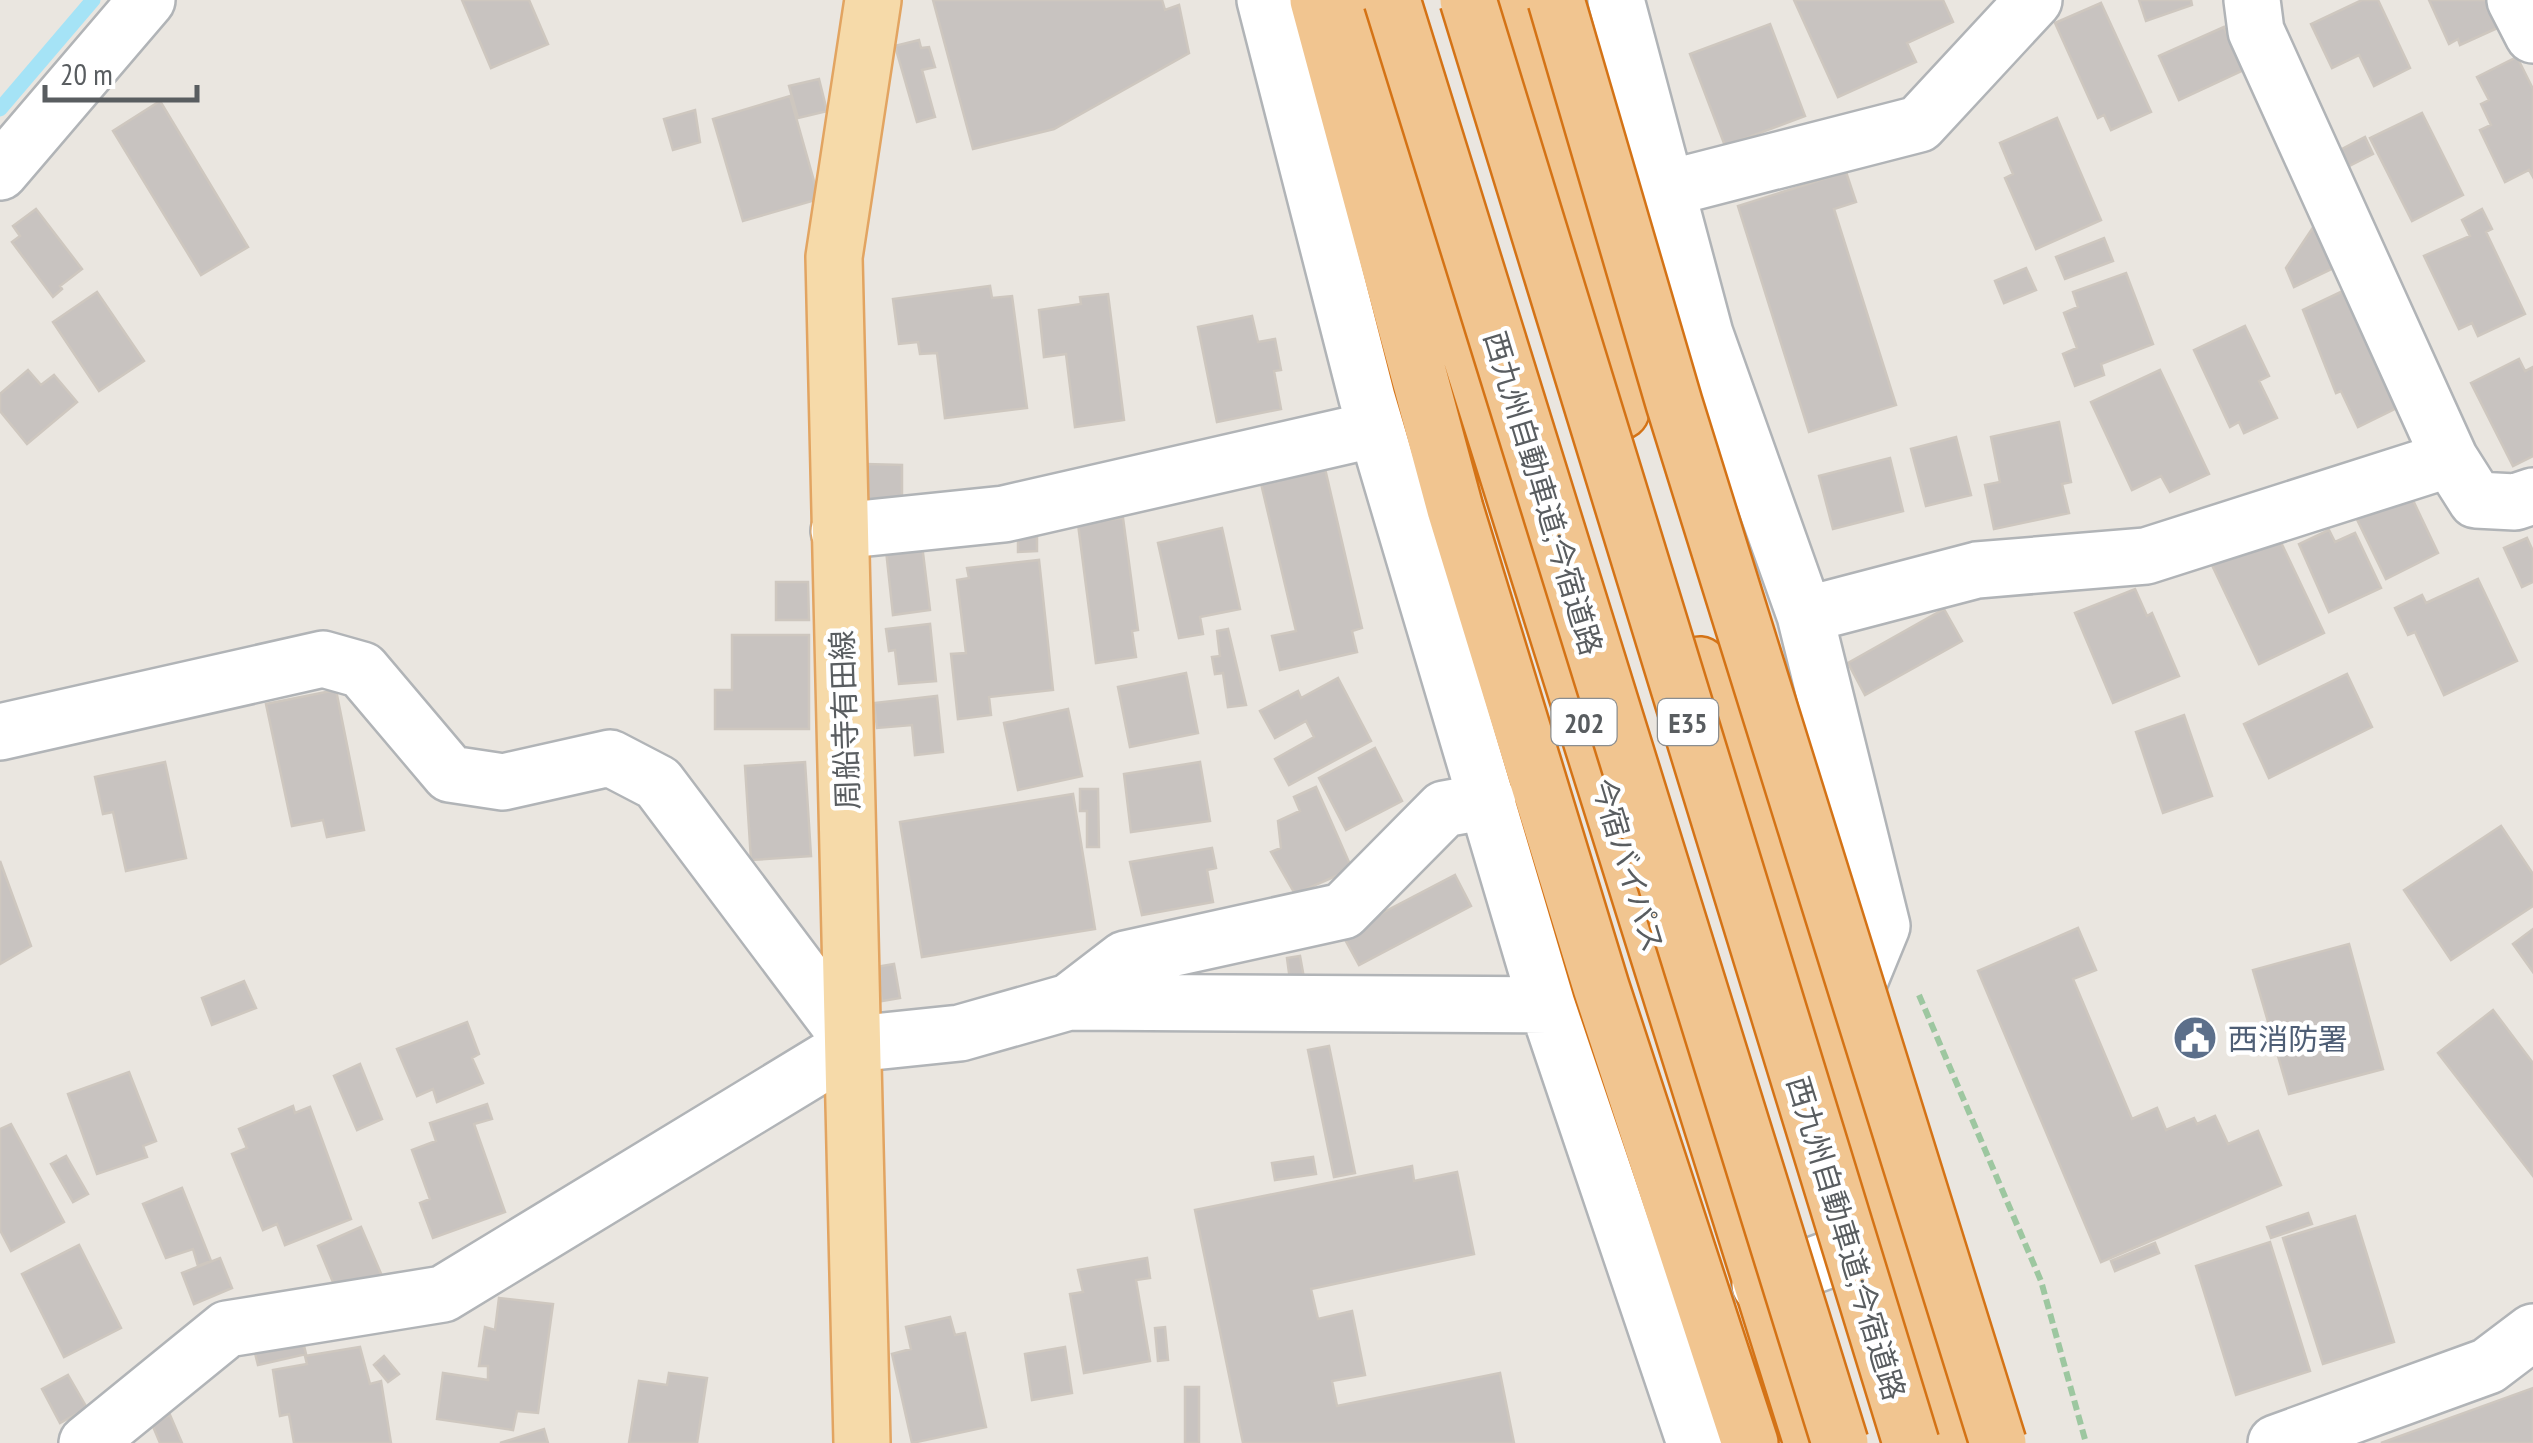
<svg xmlns="http://www.w3.org/2000/svg" width="2533" height="1443" font-family="'PT Sans Narrow','Noto Sans JP',sans-serif">
<rect width="100%" height="100%" fill="#eae6e0"/>
<g fill="none" stroke-linecap="round" stroke-linejoin="round">
<path stroke="#a5e3f6" stroke-width="15" d="M0 109 93 0"/>
</g>
<path fill="#c8c3c0" stroke="#cec7bf" stroke-width="2.5" d="M462 0H529L548 44 491 68Z
M933 0H1162L1165 10 1179 5 1189 53 1054 129 973 149Z
M1794 0H1943L1953 22 1907 43 1916 62 1838 97Z
M2139 0H2191L2192 5 2146 21Z
M2362 0H2378L2410 68 2374 86 2359 55 2332 68 2311 24Z
M2429 0H2493L2504 25 2460 45 2458 39 2449 44Z
M2101 3 2151 112 2111 130 2104 115 2098 118 2055 23Z
M1770 24 1805 116 1725 146 1690 54Z
M2224 27 2244 70 2179 100 2159 56Z
M919 40 921 48 929 47 935 67 922 70 935 117 917 122 895 46Z
M2517 57 2533 89V177L2529 170 2505 182 2480 130 2491 125 2481 104 2489 100 2477 77Z
M819 79 827 111 798 118 789 86Z
M790 96 819 199 743 221 713 119Z
M160 101 248 247 201 275 113 131Z
M695 110 700 142 673 150 664 119Z
M2422 113 2463 195 2412 221 2370 138Z
M2057 118 2101 220 2036 249 2005 178 2013 174 2000 143Z
M2365 137 2373 154 2349 166 2340 150Z
M1846 172 1856 202 1834 209 1896 405 1809 432 1738 206Z
M36 209 82 269 60 286 62 289 53 297 12 242 20 236 13 226Z
M2482 209 2492 229 2486 232 2525 314 2478 336 2472 323 2459 329 2424 256 2470 236 2462 220Z
M2316 223 2338 266 2294 287 2286 268Z
M2104 238 2113 261 2065 279 2056 257Z
M2026 268 2036 290 2004 303 1995 281Z
M2126 273 2153 344 2101 364 2104 375 2075 386 2063 354 2077 348 2064 313 2078 307 2073 292Z
M990 286 992 298 1012 296 1027 408 945 418 937 353 920 354 918 342 899 344 893 299Z
M2343 291 2407 403 2358 427 2341 391 2336 393 2303 310Z
M97 292 144 361 99 391 53 322Z
M1108 294 1124 420 1075 427 1066 354 1044 357 1039 310 1081 304 1080 297Z
M1252 316 1258 342 1275 339 1281 370 1274 371 1281 409 1217 422 1198 327Z
M2245 326 2269 376 2259 381 2277 418 2244 433 2239 422 2230 427 2194 350Z
M2519 359 2525 371 2533 367V456L2513 466 2471 383Z
M28 370 41 385 54 375 77 402 27 444 0 411V394Z
M2160 370 2209 474 2170 492 2161 476 2132 490 2091 402Z
M2059 422 2071 482 2062 484 2069 513 1994 529 1985 485 2000 482 1991 437Z
M1956 437 1971 495 1926 506 1911 449Z
M1890 458 1903 511 1833 529 1819 476Z
M1323 460 1362 628 1352 631 1357 652 1280 670 1272 636 1296 631 1259 475Z
M865 464 902 465V500H865Z
M2410 494 2438 553 2386 579 2352 509Z
M1123 518 1138 630 1132 631 1136 657 1096 663 1078 524Z
M1222 528 1240 609 1200 617 1203 634 1179 638 1158 543Z
M2329 530 2335 542 2355 533 2381 588 2329 612 2299 544Z
M1037 533V551L1018 552V534Z
M2277 534 2324 633 2259 664 2212 565Z
M2527 538 2533 551V582L2522 587 2504 548Z
M922 545 930 610 893 615 886 550Z
M1039 560 1053 690 989 697 991 715 958 719 951 654 966 653 957 580 969 578 967 568Z
M2478 579 2517 661 2444 695 2415 632 2408 635 2395 608 2422 595 2426 603Z
M776 582H808L809 620H776Z
M2135 589 2147 616 2152 613 2179 676 2113 703 2075 613Z
M1944 609 1962 641 1865 695 1848 663Z
M930 624 936 681 899 684 895 650 889 651 886 629Z
M1228 629 1246 705 1228 707 1223 673 1215 674 1212 657 1220 656 1217 631Z
M732 635H809V729H715V690H732Z
M1186 673 1198 733 1130 747 1118 687Z
M2347 674 2372 727 2269 778 2244 724Z
M1338 678 1371 741 1289 785 1275 759 1314 737 1306 721 1275 738 1260 711 1298 691 1301 698Z
M336 690 364 830 327 837 323 820 292 826 266 704Z
M937 696 943 752 915 755 912 725 877 728 874 703Z
M1068 709 1082 776 1018 790 1004 723Z
M2184 715 2212 796 2163 813 2136 732Z
M1375 748 1402 801 1346 830 1319 778Z
M165 762 186 858 126 871 113 812 103 814 95 777Z
M805 762 811 856 751 860 745 766Z
M1200 762 1210 821 1131 832 1124 774Z
M1316 787 1352 869 1295 894 1271 852 1281 848 1278 821 1300 811 1294 797Z
M1080 789H1098L1099 847H1087V811H1080Z
M1073 794 1095 929 922 957 900 822Z
M2501 826 2533 874V906L2451 960 2404 890Z
M1212 848 1216 868 1207 870 1213 902 1142 915 1130 862Z
M0 861 31 946 0 964Z
M1455 875 1471 906 1359 965 1342 934Z
M2078 928 2096 970 2073 979 2132 1119 2157 1108 2166 1130 2194 1118 2197 1124 2215 1116 2228 1144 2258 1131 2281 1185 2101 1262 1978 971Z
M2533 929V972L2513 944Z
M2349 944 2383 1069 2289 1094 2253 970Z
M1300 956 1304 978 1290 980 1287 958Z
M894 964 900 998 882 1001 876 967Z
M244 981 256 1008 212 1025 202 998Z
M2493 1010 2533 1063V1176L2438 1053Z
M467 1022 479 1054 472 1058 483 1083 437 1102 433 1089 417 1096 397 1049Z
M1329 1046 1355 1173 1334 1177 1308 1050Z
M360 1064 382 1119 357 1130 334 1076Z
M129 1072 156 1141 143 1146 147 1157 97 1174 68 1094Z
M487 1104 492 1119 474 1124 505 1212 433 1238 420 1203 430 1199 412 1150 436 1141 430 1123Z
M293 1106 295 1113 310 1107 351 1219 285 1245 277 1224 263 1230 232 1154 247 1148 239 1129Z
M11 1124 64 1222 11 1251 0 1230V1129Z
M66 1156 88 1194 73 1202 51 1164Z
M1313 1157 1316 1174 1275 1180 1272 1163Z
M1412 1166 1414 1181 1457 1172 1474 1254 1311 1289 1318 1319 1352 1311 1365 1375 1332 1381 1337 1406 1500 1373 1514 1443H1243L1195 1210Z
M182 1188 211 1261 198 1266 193 1249 166 1258 143 1204Z
M2308 1213 2312 1224 2271 1238 2267 1227Z
M2355 1216 2394 1342 2323 1364 2283 1238Z
M361 1227 385 1283 335 1287 318 1246Z
M2270 1242 2310 1371 2236 1395 2196 1266Z
M2155 1243 2159 1253 2115 1271 2111 1261Z
M79 1245 121 1328 64 1357 22 1274Z
M220 1258 232 1288 194 1304 182 1273Z
M1147 1258 1150 1278 1136 1280 1150 1361 1084 1373 1070 1294 1083 1292 1078 1270Z
M499 1298 553 1304 538 1413 517 1411 513 1430 437 1419 443 1373 488 1380V1366H479L485 1327 495 1330Z
M950 1317 955 1335 965 1333 986 1427 912 1443 892 1354 911 1349 906 1327Z
M1165 1327 1168 1360 1158 1361 1155 1328Z
M300 1329 306 1354 258 1365 252 1341Z
M360 1347 370 1384 381 1381 391 1443H294L289 1414 280 1416 273 1370 307 1364 305 1356Z
M1065 1347 1072 1393 1032 1400 1025 1354Z
M384 1356 399 1374 388 1382 374 1365Z
M669 1373 707 1378 697 1443H629L639 1381 667 1385Z
M68 1375 87 1408 60 1423 42 1389Z
M1185 1387H1199V1443H1185Z
M2533 1388V1443H2381Z
M170 1415 182 1443H160L152 1424Z
M544 1429 548 1443H500Z"/>
<g fill="none" stroke-linecap="round" stroke-linejoin="round">
<defs>
<path id="minor" d="M1265 0 1367 398 1547 1005 1695 1443
M1616 0 1705 334 1805 615 1882 926 1859 982 1834 1009
M2252 0 2256 31 2450 459 2476 500 2515 502 2533 496
M2515 0 2533 35
M0 172 147 0
M1670 188 1919 124 2034 0
M839 531 1004 514 1376 429
M1805 615 1977 570 2146 556 2450 459
M0 732 323 659 362 670 450 774 503 782 610 758 658 783 854 1044
M1069 1002 1125 959 1343 911 1444 809 1488 801
M1760 1285 1890 1237
M87 1443 227 1329 443 1294 854 1044 960 1033 1069 1002 1547 1005
M2276 1443 2488 1366 2533 1332"/>
<path id="major" d="M862 1443 834 257 873 0"/>
<path id="highway" d="M1318 0 1455 509 1601 987 1750 1443
M1359 0 1812 1443
M1504 0 1621 411
M1700 665 1890 1237 1952 1443"/>
</defs>
<use href="#minor" stroke="#b1b4b7" stroke-width="60"/>
<use href="#major" stroke="#e2a461" stroke-width="60"/>
<use href="#highway" stroke="#d47316" stroke-width="60"/>
<path stroke="#9dc7a0" stroke-width="6" stroke-dasharray="10 5" stroke-linecap="butt" d="M1919 995 2041 1281 2086 1443"/>
<use href="#minor" stroke="#fff" stroke-width="55"/>
<use href="#major" stroke="#f6daa9" stroke-width="55"/>
<use href="#highway" stroke="#f1c590" stroke-width="55"/>
<defs>
<path id="highway-bridge" d="M1392 0 1840 1443
M1468 0 1911 1443
M1556 0 1674 403 1998 1443"/>
</defs>
<use href="#highway-bridge" stroke="#d47316" stroke-width="60" stroke-linecap="butt"/>
<use href="#highway-bridge" stroke="#f1c590" stroke-width="55"/>
</g>
<defs>
<symbol id="civic-disc" viewBox="-11 -11 22 22"><circle r="9.5" fill="#5c6f8a" stroke="#fff"/><path d="M-.6-6.5H3V-4.5H.6V-3L4-1V1h2V6H-6V1h2V-1L-.6-3ZM-1.2 2.5V6h2.4V2.5Z" fill="#fff"/></symbol>
</defs>
<g fill-rule="evenodd">
<use href="#civic-disc" x="2170" y="1013" width="50" height="50"/>
</g>
<g text-anchor="middle" dominant-baseline="central" stroke-width="9" stroke-linejoin="round" paint-order="stroke">
<g fill="#fff" stroke="#8b8e90" stroke-width="2.5">
<rect x="1551.5" y="699" width="65" height="46" rx="8"/>
<rect x="1658" y="699" width="60" height="46" rx="8"/>
</g>
<g font-size="28" font-weight="bold" fill="#595d60">
<text x="1584" y="722">202</text>
<text x="1688" y="722">E35</text>
</g>
<g font-size="30" fill="#595d60" stroke="#fff">
<text transform="translate(1544 493) rotate(73)">西九州自動車道;今宿道路</text>
<text transform="translate(844 720) rotate(-92)">周船寺有田線</text>
<text transform="translate(1629 865) rotate(73)">今宿バイパス</text>
<text transform="translate(1847 1238) rotate(73)">西九州自動車道;今宿道路</text>
</g>
<g font-size="30" fill="#4e5e75" stroke="#fff" text-anchor="start">
<text x="2228" y="1038">西消防署</text>
</g>
</g>
<path d="M45 85v15h152v-15" fill="none" stroke="#595d60" stroke-width="5"/>
<text x="60" y="85" font-size="30" fill="#595d60" stroke="#ffffff" stroke-width="8" paint-order="stroke">20 m</text>
</svg>
